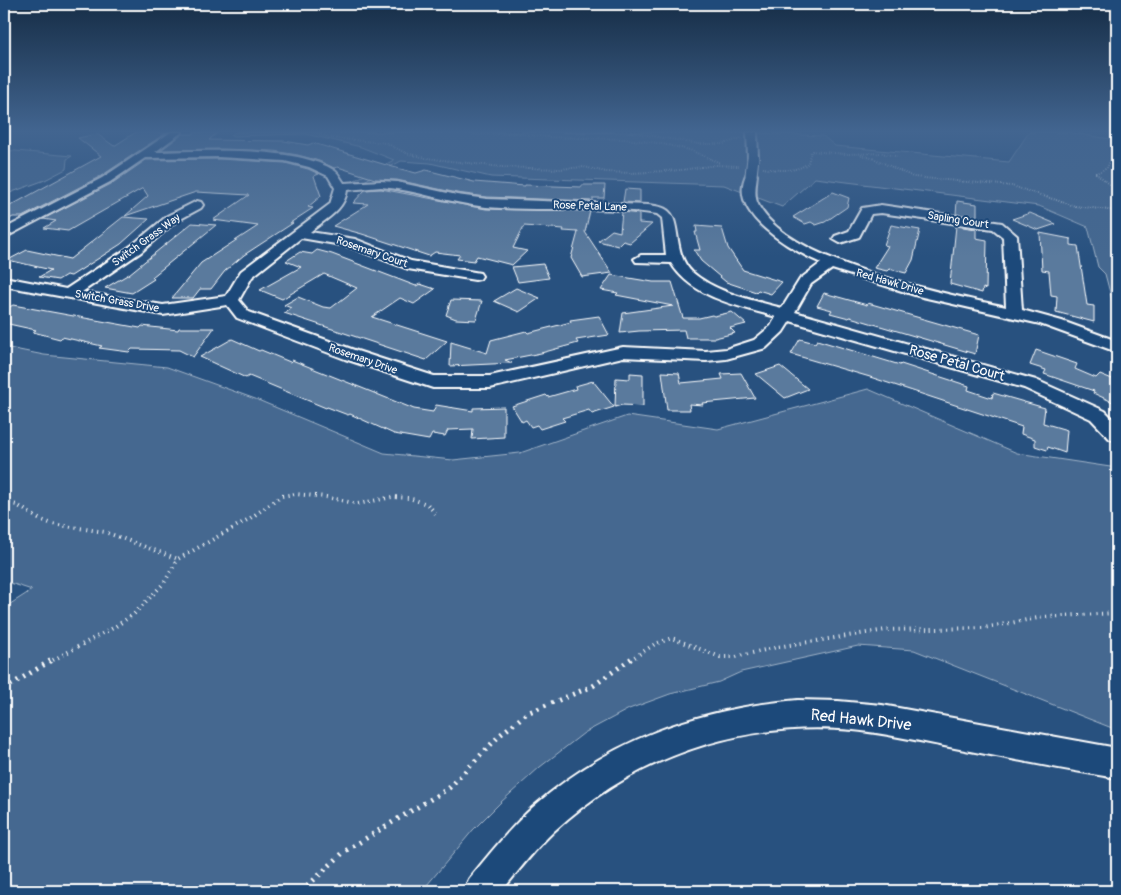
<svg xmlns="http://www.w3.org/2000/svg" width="1121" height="895" font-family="Pangolin,sans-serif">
<rect width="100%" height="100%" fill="#28517f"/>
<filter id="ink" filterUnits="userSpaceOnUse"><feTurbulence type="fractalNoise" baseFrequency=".02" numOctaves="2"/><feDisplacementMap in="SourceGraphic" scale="10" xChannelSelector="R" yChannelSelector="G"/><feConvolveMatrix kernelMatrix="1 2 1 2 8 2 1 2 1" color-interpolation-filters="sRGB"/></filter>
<g filter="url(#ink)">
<path fill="#446890" stroke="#a2b4c8" d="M235 132H738L823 136 835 146 1009 162 1029 132H1066L1117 140V319L1105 274 1098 267 1088 227 1039 206 815 178 782 207 724 185 491 177 430 163 401 161 364 181H353L394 160 361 147 306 134 231 136Z
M4 150 72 156 67 159 66 169 45 180 4 195Z
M4 347 44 355 167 367 258 400 384 453 453 460 520 453 627 416 718 429 868 389 1017 453 1117 468V730L914 650 858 646 741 672 719 682 670 694 629 709 584 733 540 767 501 802 473 830 422 891H4V608L32 590 4 581Z"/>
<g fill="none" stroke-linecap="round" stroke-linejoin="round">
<path stroke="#aabbcd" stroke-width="2.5" d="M563 132H612"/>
</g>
<path fill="#5a7a9d" stroke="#fff" d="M136 132 166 133 101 176 22 217H13L4 222V205L10 206 101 156 78 138 97 134 114 146Z
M196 132H218L209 140 284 141 308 145 313 143 393 167 416 173 426 170 474 182 525 186V185L582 187V185H605L604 198H593V201L487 197 457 193 397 180 375 179 338 167 334 168 319 161 298 155 274 151 222 149 161 150 183 134H193Z
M219 159 285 163 308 169 319 174 314 176 321 196 308 207 313 208 290 223H293L244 255 225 271 211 289H200L193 298H172L201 263 258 226 213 220 249 195 196 192 125 216 148 196 143 188 68 231 44 228 56 221 43 219 111 184 146 160Z
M381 189 486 209 590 211 585 232 612 273 582 277 571 258 578 232 563 231 564 229 524 226 513 248 527 251 512 265 477 256 474 261 457 259 460 255 435 252 429 256 362 234 333 226 368 204 353 203 365 190Z
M625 189 640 190V203L623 202Z
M833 192 849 198 847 207 825 222 816 225 811 222 805 224 793 217Z
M957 201 977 204V217L956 214Z
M622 212 639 214V223L652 224 630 243 623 241 618 246 598 241 612 230 620 232Z
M1030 213 1056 224 1038 230 1012 219Z
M123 217 149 219 121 244 71 276 66 275 58 280 39 277 51 270 8 260 27 250 70 259Z
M192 223 216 225 152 277 154 279 132 293 105 288 129 274Z
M891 225 920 230 913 260 906 273 889 269 887 271 874 268 888 246 884 245Z
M696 226 722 228 728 248 743 270 782 282 771 294 758 290 756 292 726 282 701 261 694 250H700L695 232H697Z
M956 226 976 229V238L987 240 986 289 983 288 982 293 950 284Z
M1040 233 1071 239V245L1078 246 1087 305 1094 306V322L1056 312 1057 296 1051 295 1049 271 1042 270Z
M317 250 332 254 416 286 420 284 435 289 414 304 400 298 372 317 447 341 426 360 284 313 291 308 284 305 298 297 323 307 331 308 357 288 324 274 282 299 260 290 301 267 286 261 300 252 312 254Z
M543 264 549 278 518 282 512 267Z
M611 275 653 282H672L683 318H699L712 315 714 316 732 312 746 324 730 328 735 333 715 338H686L684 330 639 331 620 333 623 313 673 306 616 295 618 293 601 290Z
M516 288 540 298 519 312 494 301Z
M824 293 867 305 868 303 979 335 975 354 850 317 849 318 830 313 832 310 817 306Z
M451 300 482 301 476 320 456 319 446 315Z
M13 305 140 328 142 326 178 330 179 328H214L193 357 179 350 132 349 129 352 99 348 102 346 62 337 60 339 33 332 36 330 4 323V310Z
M599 316 609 335 576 340 578 343 541 353 505 360 512 363 450 366 451 342 487 353 491 340 526 331 528 333 571 322 570 320Z
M232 339 259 351 261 350 290 362 292 360 414 409 433 412 436 405 473 411V408L504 407V437L472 439 473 429 448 430 445 436 432 434 429 440 394 434 350 414 348 415 327 407 326 408 249 376 246 378 200 357Z
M800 339 815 343 817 340 900 365 901 364 969 386 968 390 992 398 993 393 1045 408 1043 423 1067 430 1065 453 1048 447 1047 450 1035 446V439L1021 434 1022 427 870 377 791 354Z
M1036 350 1077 364 1075 369 1096 378 1100 374 1117 381V404L1093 393 1094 391 1044 374 1046 370 1030 365Z
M780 366 808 389 785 398 756 374Z
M662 372 679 373 681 383 723 379 721 374 741 373 755 398 702 403 703 405 689 404 690 410H667Z
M630 373 643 374V406L622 405 615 407 616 378 630 379Z
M593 381 614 407 592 414 589 410 562 418 565 421 540 429 537 425 531 427 526 420 522 422 512 406 546 395 548 397 576 389 575 386Z"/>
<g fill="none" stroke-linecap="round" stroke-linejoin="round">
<defs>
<path id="minor" d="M171 132H182L155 152C200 151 298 145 335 171 339 174 341 179 344 183L381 181 397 182 457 195 487 199 648 205C654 206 662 206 667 210 682 220 672 253 692 272 716 293 752 300 782 308L800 279 821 263C792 250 725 214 747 173H755L757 175C756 183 754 194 757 202 782 262 947 294 1006 307L1003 237 993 229 881 213 871 214 859 237 840 243 833 239 835 236 849 231 862 208 881 205 1002 223 1017 236 1022 310 1062 321 1117 341V352L1040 324 918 296 832 269 811 284 795 312 1036 380 1105 411 1117 423V441L1110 439 1091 419 1024 388 790 321 783 332 766 348 726 359 706 361 623 357 490 388H433L345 359 237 318 227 305 163 315 4 286V277L66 289 131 246 167 216 197 201 201 202 203 205 201 208 175 222 141 252 82 292 163 305 226 296 241 271 330 204 335 188 328 176 309 167 285 161 219 157 145 158 110 182 4 238V229L102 178ZM381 187C416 190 450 203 486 207 542 212 601 205 657 214L662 218 666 255H641L634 259 636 262 671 263C692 298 740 306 776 317L771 326 754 340 726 349 706 351 623 347 490 376H434L357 351 249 312 239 300 252 277 301 238 347 246 408 269 475 280 480 279 482 276 480 273 411 261 355 239 310 232C324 220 345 210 347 190Z
M747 132H757L758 158 757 160 753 161 748 158Z
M798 700 838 701 882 705 1117 748V778C1058 769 998 756 939 745 910 739 882 733 853 730 743 720 635 756 554 831 535 849 518 871 502 891H464L469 879C489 855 509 829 532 808 609 740 696 709 798 700Z"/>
</defs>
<use href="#minor" stroke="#fff" stroke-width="4"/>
<path stroke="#fff" stroke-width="2" stroke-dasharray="0.5 2" stroke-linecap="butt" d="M312 132 331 138 386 143 406 153 426 158 501 167 559 169 584 167 606 172 632 173 681 170 716 165 739 166
M465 132 479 135 516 133 546 137 625 139 658 143 690 150 720 163
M630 132 699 144H723L742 138
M861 155 875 159 913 177 1012 186 1075 206 1117 211
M1117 155 1112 156 1107 168 1096 173 1117 190
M4 164 6 167 4 175
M763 168C777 170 796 173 808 163L811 151 846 154 882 153 899 157"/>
<path stroke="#fff" stroke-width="4" stroke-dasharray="1 4.5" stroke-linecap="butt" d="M4 502 17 505 39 519 52 524 105 532 178 559
M53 660 113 628 134 614 164 583 178 559 249 519 282 496 295 494 326 497 358 504 392 497 409 498 427 504 438 516
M630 660 655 644 672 638 720 657H736L777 647 886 630 983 628 1043 617 1117 613"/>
<path stroke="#fff" stroke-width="5" stroke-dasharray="2 5.5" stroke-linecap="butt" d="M4 689 55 658
M302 891 345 851 449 788 500 735 527 713 593 686 632 658"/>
<use href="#minor" fill="#1f4a7a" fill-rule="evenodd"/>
<defs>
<path id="minor-bridge" d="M751 175 753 158"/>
</defs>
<use href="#minor-bridge" stroke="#fff" stroke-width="13" stroke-linecap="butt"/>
<use href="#minor-bridge" stroke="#1f4a7a" stroke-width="11"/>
</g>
</g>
<linearGradient id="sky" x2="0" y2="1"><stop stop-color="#162d46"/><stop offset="0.51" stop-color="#426590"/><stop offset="1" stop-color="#426590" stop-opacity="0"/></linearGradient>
<rect width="1121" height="257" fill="url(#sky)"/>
<g text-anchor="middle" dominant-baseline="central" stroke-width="4" stroke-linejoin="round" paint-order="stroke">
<g font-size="11" fill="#fff" stroke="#1f4a7a">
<text transform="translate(590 206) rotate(2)">Rose Petal Lane</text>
<text transform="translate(958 220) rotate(9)">Sapling Court</text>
<text transform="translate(146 240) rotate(-36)">Switch Grass Way</text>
<text transform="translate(372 252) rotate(19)">Rosemary Court</text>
<text transform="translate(890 282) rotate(16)">Red Hawk Drive</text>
<text transform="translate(117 301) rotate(10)">Switch Grass Drive</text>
<text transform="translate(363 359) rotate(19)">Rosemary Drive</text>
</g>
<g font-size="14" fill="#fff" stroke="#1f4a7a">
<text transform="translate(957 363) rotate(16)">Rose Petal Court</text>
</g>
<g font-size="16" fill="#fff" stroke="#1f4a7a">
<text transform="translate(861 720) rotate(6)">Red Hawk Drive</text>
</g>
</g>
<rect width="1121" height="895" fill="none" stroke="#1f4a7a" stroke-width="20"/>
<rect x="10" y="10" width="1101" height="875" fill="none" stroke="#fff" stroke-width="2" filter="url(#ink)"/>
</svg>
